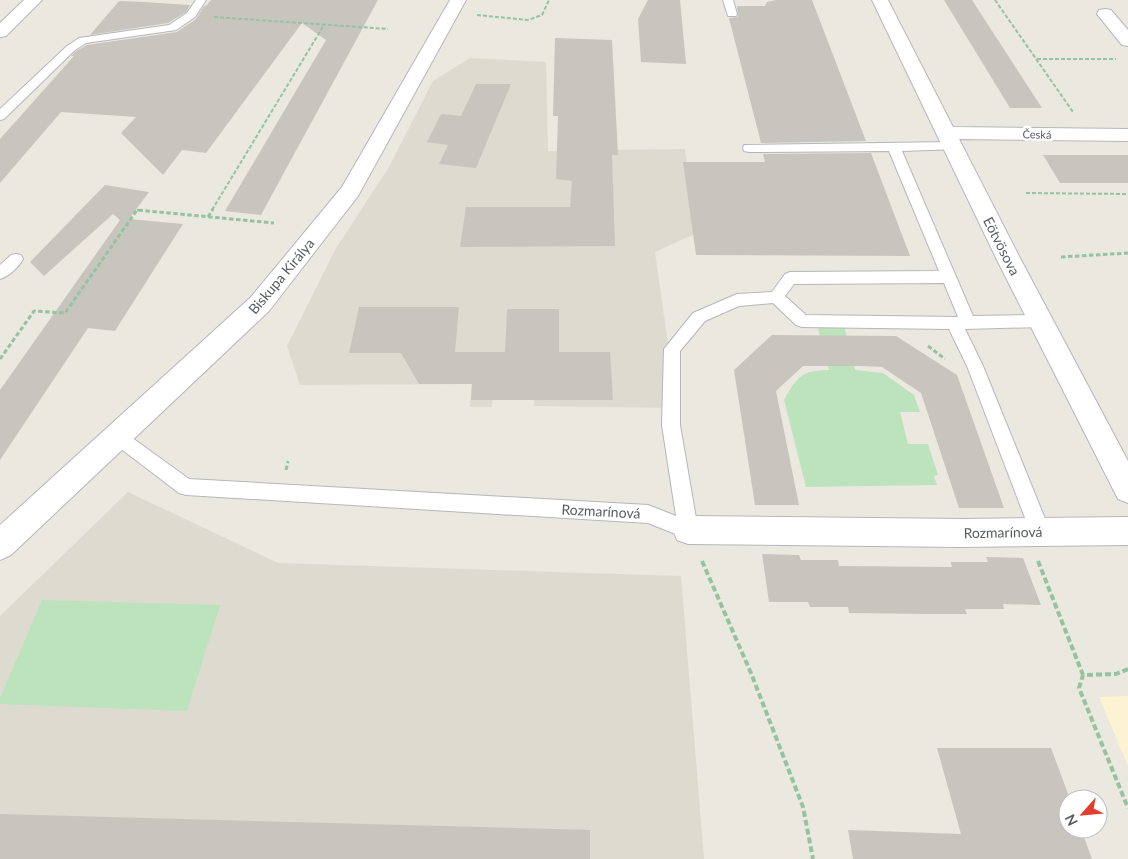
<svg xmlns="http://www.w3.org/2000/svg" width="1128" height="859" font-family="Lato,sans-serif">
<rect width="100%" height="100%" fill="#ebe8df"/>
<path fill="#fcf3d3" d="M1128 696V766L1099 697Z"/>
<path fill="#dddad0" d="M470 58 546 62 548 151 685 149 697 233 655 252 677 408 534 406 535 385 494 384 492 407H470L472 384 300 385 287 346 335 250 389 167 433 81Z
M128 492 278 563 681 576 704 859H0V616Z"/>
<path fill="#bce3bc" d="M816 321H843L855 370 883 373 914 395 920 412H900L908 444H928L938 475 934 476 937 485 806 487 784 400C797 377 802 370 829 370Z
M42 600 220 605 187 711 0 704V698Z"/>
<path fill="#c8c5bf" d="M211 0H378L261 215 225 211 326 40 302 23 206 153 182 150 163 175 121 133 136 117 61 112 0 183V139L74 56H71L76 51 87 45 177 32 196 19 204 6H206Z
M648 0H680L686 64 641 62 638 19Z
M776 0H812L866 141 761 143 729 18 738 17 737 6H765L767 2Z
M944 0H972L1042 108H1010Z
M119 1 144 2 190 5 186 12 168 23 90 35Z
M555 38 612 40 618 155H612L615 246 460 247 466 207H570L572 181 556 179 558 116H553Z
M476 84H511L476 168 439 164 448 145 427 142 441 114 461 116Z
M871 153 910 256 696 255 683 162H765L763 154Z
M1043 155H1128V183H1060Z
M105 185 149 192 129 219 183 224 115 331 88 328 0 460V390L120 220 113 214 44 276 30 262Z
M359 307H459L455 352H505L507 309H559V352H610L613 400H471L472 384H419L401 353H349Z
M772 335 896 336 957 375 1004 508H959L921 393 882 367 860 366H803L776 391 799 505H755L734 370Z
M762 554 799 555 801 560H838L839 566 952 567 951 562H988L986 557 1023 558 1041 605 1003 604 1004 609H965L967 614H928L849 613 848 607H810L808 602H769Z
M937 748H1051L1070 799H1068V829H1081L1092 859H853L848 830 961 834Z
M0 814 590 830V859H0Z"/>
<g fill="none" stroke-linecap="round" stroke-linejoin="round">
<defs>
<path id="lane" d="M196 0H206L195 17 176 30 86 43 75 50 4 119 0 120V109L67 46 79 38 169 25 187 13Z
M723 0H733L737 14 736 16H728Z
M952 142 957 143 958 146 957 149 902 151 973 316 1041 315 1047 317 1049 321 1047 325 1041 327 965 329 983 366 1050 531 1047 537 1040 540 1033 537 1030 531 967 366 949 329 802 327 796 325 773 303 739 306 705 321 680 351V425L698 530 695 536 688 539 648 523 186 495 179 493 112 442 109 437 112 432 118 429 124 432 189 479 648 505 676 516 662 425 664 349 693 313 737 294 772 292 785 274 790 272 939 271 889 151 749 152 744 151 743 148 744 145ZM944 283 958 317 806 315 785 296 794 284Z
M16 254 21 255 23 259C19 267 9 276 0 279V265L11 255Z"/>
<path id="street" d="M24 0H42L6 36 0 37V23Z
M450 0H466L358 196 269 311 11 555 0 560V525L251 297 342 187Z
M872 0H888L953 127 1128 129V141L959 139 1020 258 1128 461V503L1118 499 996 258Z
M1105 9 1111 10 1128 30V46L1122 45 1097 14 1099 10Z
M688 516 962 519 1128 517V545L962 547 688 544 677 540 673 530 677 520Z"/>
</defs>
<use href="#lane" stroke="#b5b7bc" stroke-width="2"/>
<use href="#street" stroke="#b5b7bc" stroke-width="2"/>
<path stroke="#95c3a2" stroke-width="2" stroke-dasharray="4 2" stroke-linecap="butt" d="M995 0 1073 112
M477 15 528 20 542 15 549 0
M214 17 388 29
M1037 59H1116
M1026 193 1128 194
M137 210H140
M212 210 324 25"/>
<path stroke="#95c3a2" stroke-width="3" stroke-dasharray="4.5 2.5" stroke-linecap="butt" d="M208 217 213 209
M1061 257 1128 253
M928 346 945 359
M0 359 34 311 65 313 137 210 274 223
M286 470 288 461"/>
<path stroke="#95c3a2" stroke-width="4" stroke-dasharray="6 3" stroke-linecap="butt" d="M702 561 751 673 803 807 813 859
M1038 561 1083 675
M1128 669 1116 674 1083 675 1079 688 1128 808"/>
<use href="#lane" fill="#fff" fill-rule="evenodd"/>
<use href="#street" fill="#fff" fill-rule="evenodd"/>
</g>
<g text-anchor="middle" dominant-baseline="central" stroke-width="5" stroke-linejoin="round" paint-order="stroke">
<g font-size="11" fill="#585c60" stroke="#fff">
<text transform="translate(1037 134) rotate(1)">Česká</text>
</g>
<g font-size="14" fill="#585c60" stroke="#fff">
<text transform="translate(1002 246) rotate(63)">Eötvösova</text>
<text transform="translate(281 276) rotate(-50)">Biskupa Királya</text>
<text transform="translate(601 511) rotate(3)">Rozmarínová</text>
<text transform="translate(1003 532) rotate(-1)">Rozmarínová</text>
</g>
</g>
<g transform="translate(1083 814) rotate(243)"><circle r="24" fill="#ffffff" stroke="#bcbebf"/>
<path d="M0-4L9 19L0 12L-9 19Z" fill="#e33d2d"/>
<text y="-8" font-size="14" font-weight="bold" text-anchor="middle" fill="#585c60">N</text>
</g>
</svg>
